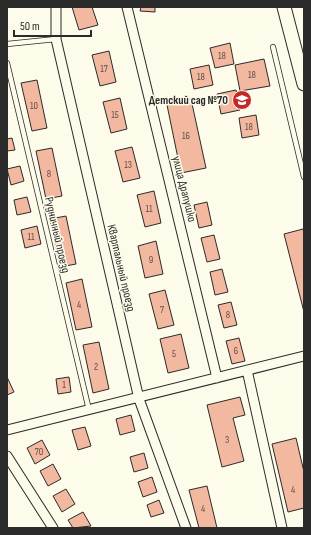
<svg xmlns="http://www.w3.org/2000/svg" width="311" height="535" font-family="'Sofia Sans Condensed',sans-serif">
<rect width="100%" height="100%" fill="#fdfbea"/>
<path fill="#f2b8a0" stroke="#2b2b2b" d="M72 7H92L98 25 79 30Z
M141 7H155V12L140 11Z
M230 43 234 64 215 68 210 48Z
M109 51 116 82 100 86 92 55Z
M264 59 270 86 240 91 235 65Z
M209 65 213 85 194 89 190 69Z
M37 80 47 128 32 131 21 83Z
M236 90 240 110 221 114 217 94Z
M120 98 127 129 111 133 103 102Z
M191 99 206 168 181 173 167 105Z
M256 115 259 135 242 138 239 118Z
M12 138 15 150 7 151V139Z
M132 147 140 178 123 182 115 151Z
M52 148 62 196 46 199 36 151Z
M20 166 24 181 11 185 7 169Z
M154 191 161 223 145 227 137 195Z
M27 197 31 212 17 215 14 200Z
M207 202 212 225 199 228 194 205Z
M66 216 76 264 60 267 50 219Z
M37 226 41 244 25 248 21 230Z
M303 229 304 233V312L284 234Z
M214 235 220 259 207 262 201 238Z
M156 241 163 274 145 278 138 246Z
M222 269 228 292 215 295 210 272Z
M82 279 92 327 76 330 66 283Z
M165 290 174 325 158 329 149 294Z
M231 302 237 325 224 328 218 305Z
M181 334 189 368 168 373 160 339Z
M239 338 245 361 232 364 226 341Z
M99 342 109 389 93 393 83 345Z
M7 377 14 392 7 395Z
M69 377 71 392 58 394 56 379Z
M240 397 245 415 233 418 244 461 222 467 207 405Z
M131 415 135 431 120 435 116 419Z
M85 427 91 446 78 450 72 430Z
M296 438 304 472V508L288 512 272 444Z
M42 440 50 455 35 464 27 448Z
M144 453 148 468 134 472 130 457Z
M53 464 61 479 48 486 40 471Z
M152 477 157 492 143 497 138 482Z
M207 486 217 528H199L189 490Z
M66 489 75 504 62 512 53 496Z
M159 500 164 513 151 517 147 505Z
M83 512 91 526 73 528 68 520Z"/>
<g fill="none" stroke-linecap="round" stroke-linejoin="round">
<defs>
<path id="lane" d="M7 44 56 39
M273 47 304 177
M7 63 89 410"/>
<path id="street" d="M56 7V39L139 399 186 528
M127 7 217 378
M247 370 282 528
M7 430 304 356
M7 456 53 528"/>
<path id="secondary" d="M284 7 304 84"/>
</defs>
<use href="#lane" stroke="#2b2b2b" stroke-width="6"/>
<use href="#street" stroke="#2b2b2b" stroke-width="11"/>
<use href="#secondary" stroke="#2b2b2b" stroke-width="15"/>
<use href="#lane" stroke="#fdfbea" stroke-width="4.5"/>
<use href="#street" stroke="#fdfbea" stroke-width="9"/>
<use href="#secondary" stroke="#fdfbea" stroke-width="13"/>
</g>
<defs>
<symbol id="school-disc" viewBox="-11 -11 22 22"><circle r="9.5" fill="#c62828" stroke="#fdfbea"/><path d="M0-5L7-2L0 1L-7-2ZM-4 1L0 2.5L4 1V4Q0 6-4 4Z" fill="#fff"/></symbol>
</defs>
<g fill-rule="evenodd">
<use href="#school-disc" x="231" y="89" width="22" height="22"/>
</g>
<g text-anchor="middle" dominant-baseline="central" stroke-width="3" stroke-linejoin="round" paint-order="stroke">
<g font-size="10" fill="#5d4e48">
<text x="222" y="56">18</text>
<text x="104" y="69">17</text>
<text x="252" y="75">18</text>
<text x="201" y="77">18</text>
<text x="34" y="106">10</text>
<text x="115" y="115">15</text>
<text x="249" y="127">18</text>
<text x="186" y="136">16</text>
<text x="128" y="165">13</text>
<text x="49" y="174">8</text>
<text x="149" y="209">11</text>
<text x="31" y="237">11</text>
<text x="151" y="260">9</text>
<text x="79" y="305">4</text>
<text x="162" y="310">7</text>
<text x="228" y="315">8</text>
<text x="236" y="351">6</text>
<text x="174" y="354">5</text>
<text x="96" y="367">2</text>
<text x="64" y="385">1</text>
<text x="227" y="440">3</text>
<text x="39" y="452">70</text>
<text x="293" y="490">4</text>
<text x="203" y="509">4</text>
</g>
<g font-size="12" font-weight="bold" fill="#2b2b2b" stroke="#fdfbea" text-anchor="end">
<text x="228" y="100">Детский сад №70</text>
</g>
<g font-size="12" fill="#2b2b2b" stroke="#fdfbea">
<text transform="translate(184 189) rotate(76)">улица Драпушко</text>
<text transform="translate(57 235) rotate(77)">Рудничный проезд</text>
<text transform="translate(121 268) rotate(77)">Квартальный проезд</text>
</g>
</g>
<rect width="311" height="535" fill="none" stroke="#2b2b2b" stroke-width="16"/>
<path d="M14 30v6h77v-6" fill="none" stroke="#2b2b2b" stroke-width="2"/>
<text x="20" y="30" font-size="12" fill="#2b2b2b" stroke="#fdfbea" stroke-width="3" paint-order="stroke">50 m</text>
</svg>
